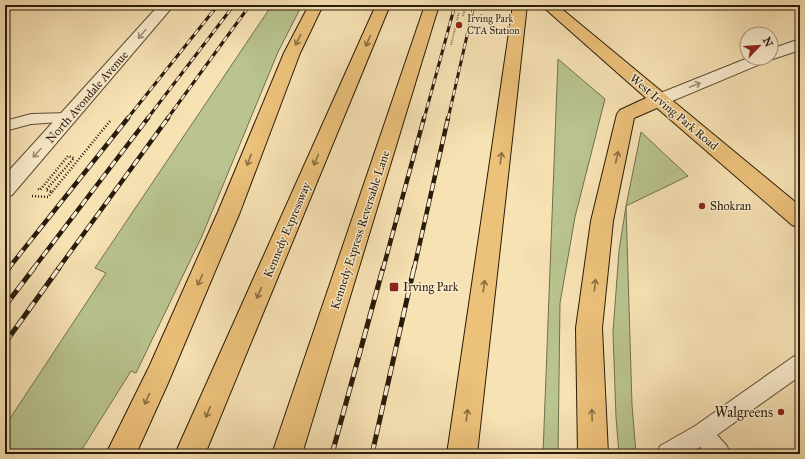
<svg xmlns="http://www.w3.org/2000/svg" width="805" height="459" font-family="'IM FELL Great Primer',serif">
<rect width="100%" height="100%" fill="#f7e2b4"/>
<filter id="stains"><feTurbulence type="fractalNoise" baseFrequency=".005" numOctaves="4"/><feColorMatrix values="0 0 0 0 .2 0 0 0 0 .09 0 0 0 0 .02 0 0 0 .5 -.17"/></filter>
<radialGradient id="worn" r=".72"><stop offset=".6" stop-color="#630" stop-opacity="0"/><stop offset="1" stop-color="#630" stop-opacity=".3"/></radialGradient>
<path fill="#b9c490" stroke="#71704d" d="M272 5H302L278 52 202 236 136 373 131 371 79 454H5V426L106 273 95 268Z
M558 59 605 99 575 217 560 303 558 454H543Z
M641 132 688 176 626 206 632 405 636 454H619L616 417 613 332 619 251 626 206Z"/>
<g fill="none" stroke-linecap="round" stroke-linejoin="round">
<defs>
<path id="service" d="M69 113 74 115 76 118 74 121 31 124 5 131V121L31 114Z
M800 354V376L717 435 727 446 730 454H705L700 447 688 454H657L660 446 695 426 793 357Z"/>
<path id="minor" d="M800 39V50L770 60 665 104 659 106 653 104 650 100 653 96 748 58H771V49Z"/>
<path id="tertiary" d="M159 5H174L12 195 5 197V175Z"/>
<path id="primary" d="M541 5H557L800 206V228L792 225 657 108 634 118 613 221 602 328 608 454H578L576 328 591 221 617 114 620 110 646 98Z"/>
<path id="motorway" d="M309 5H323L300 53 240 212 168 383 136 454H106L150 365 218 212 284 53Z
M376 5H390L205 454H175Z
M425 5H439L302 454H272Z
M513 5H527L477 454H447Z"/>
</defs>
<use href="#service" stroke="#5c4d34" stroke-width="2"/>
<use href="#minor" stroke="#5c4d34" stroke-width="2"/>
<use href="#tertiary" stroke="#5c4d34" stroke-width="2"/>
<use href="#primary" stroke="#291b0a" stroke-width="2"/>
<use href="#motorway" stroke="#291b0a" stroke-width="2"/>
<path stroke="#291b0a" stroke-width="2" stroke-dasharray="0.5 1.5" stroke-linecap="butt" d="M463 16 466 5
M451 45 459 12"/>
<path stroke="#291b0a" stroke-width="2.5" stroke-dasharray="1 2" stroke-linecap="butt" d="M38 189 40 190 68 156 74 158 46 190 52 192 110 121
M32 196 48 197 52 192"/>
<use href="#service" fill="#faecce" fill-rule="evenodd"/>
<use href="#minor" fill="#faecce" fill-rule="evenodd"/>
<use href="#tertiary" fill="#faecce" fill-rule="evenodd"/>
<use href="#primary" fill="#ecc17a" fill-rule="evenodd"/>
<use href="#motorway" fill="#ecc17a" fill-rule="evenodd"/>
<defs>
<path id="rail-far2" d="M127 119 218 5
M147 119 234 5
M167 119 250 5
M424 119 455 5
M448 119 474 5"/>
<path id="rail-far1" d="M8 269 128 118
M33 269 148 118
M58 269 168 118
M383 269 424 118
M414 269 448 118"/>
<path id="rail" d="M5 273 9 268
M5 306 34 268
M5 343 59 268
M332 454 383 268
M372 454 414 268"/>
</defs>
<use href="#rail-far2" stroke="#291b0a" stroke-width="3"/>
<use href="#rail-far1" stroke="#291b0a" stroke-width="4.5"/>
<use href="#rail" stroke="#291b0a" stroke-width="5"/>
<use href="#rail-far2" stroke="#faecce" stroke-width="2" stroke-dasharray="6" stroke-linecap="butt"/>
<use href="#rail-far1" stroke="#faecce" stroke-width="3" stroke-dasharray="8" stroke-linecap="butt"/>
<use href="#rail" stroke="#faecce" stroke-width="3.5" stroke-dasharray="10" stroke-linecap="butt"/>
</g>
<defs><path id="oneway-shaft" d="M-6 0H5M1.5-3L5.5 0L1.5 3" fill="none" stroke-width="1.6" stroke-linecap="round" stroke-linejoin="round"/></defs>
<g stroke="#9c8e76">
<use href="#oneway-shaft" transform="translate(142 34) rotate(131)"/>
<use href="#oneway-shaft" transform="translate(695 85) rotate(-22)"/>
<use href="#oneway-shaft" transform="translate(37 153) rotate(132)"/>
</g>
<g stroke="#8a6e42">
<use href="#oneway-shaft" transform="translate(298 40) rotate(117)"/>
<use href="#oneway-shaft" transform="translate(368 41) rotate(113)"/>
<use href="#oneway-shaft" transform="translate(617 157) rotate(-77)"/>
<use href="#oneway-shaft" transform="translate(501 158) rotate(-82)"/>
<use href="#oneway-shaft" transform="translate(249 160) rotate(111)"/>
<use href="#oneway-shaft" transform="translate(316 160) rotate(113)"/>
<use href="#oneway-shaft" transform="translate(200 280) rotate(114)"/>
<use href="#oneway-shaft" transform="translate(595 285) rotate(-83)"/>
<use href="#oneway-shaft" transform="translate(484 286) rotate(-82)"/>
<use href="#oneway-shaft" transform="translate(259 293) rotate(113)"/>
<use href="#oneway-shaft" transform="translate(147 399) rotate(115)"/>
<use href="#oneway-shaft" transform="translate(208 412) rotate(113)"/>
<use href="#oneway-shaft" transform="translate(467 415) rotate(-82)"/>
<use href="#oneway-shaft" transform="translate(592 415) rotate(-92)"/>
</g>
<g fill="#8f2418" stroke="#faecce" stroke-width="1.5">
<circle cx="459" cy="25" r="4"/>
<circle cx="702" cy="206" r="4"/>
<rect x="389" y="282" width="10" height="10" rx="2"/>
<circle cx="781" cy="412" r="4"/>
</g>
<g text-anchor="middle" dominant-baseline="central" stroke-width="3" stroke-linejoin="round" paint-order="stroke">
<g font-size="10" fill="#291b0a" stroke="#faecce" text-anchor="start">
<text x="467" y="19">Irving Park<tspan x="467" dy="12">CTA Station</tspan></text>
</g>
<g font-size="12" fill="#291b0a" stroke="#faecce">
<text transform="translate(87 97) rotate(-49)">North Avondale Avenue</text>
<text transform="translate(674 112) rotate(40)">West Irving Park Road</text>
<text transform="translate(287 230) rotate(-67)">Kennedy Expressway</text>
<text transform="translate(360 230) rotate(-72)">Kennedy Express Reversable Lane</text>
</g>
<g font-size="12" fill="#291b0a" stroke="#faecce" text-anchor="start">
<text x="710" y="206">Shokran</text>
<text x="403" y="287">Irving Park</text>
</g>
<g font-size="14" fill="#291b0a" stroke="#faecce" text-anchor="end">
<text x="773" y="412">Walgreens</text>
</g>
</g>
<rect width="805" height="459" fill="none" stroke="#f7e2b4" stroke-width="20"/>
<rect x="6" y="6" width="793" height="447" fill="none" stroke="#291b0a" stroke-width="2"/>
<rect x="10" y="10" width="785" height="439" fill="none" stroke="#291b0a"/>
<g transform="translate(759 46) rotate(65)"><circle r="19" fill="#faecce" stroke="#a69880"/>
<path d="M0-3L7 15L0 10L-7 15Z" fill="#8f2418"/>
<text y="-6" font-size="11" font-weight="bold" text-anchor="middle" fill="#291b0a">N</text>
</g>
<rect width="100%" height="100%" filter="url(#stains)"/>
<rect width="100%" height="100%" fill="url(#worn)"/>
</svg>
